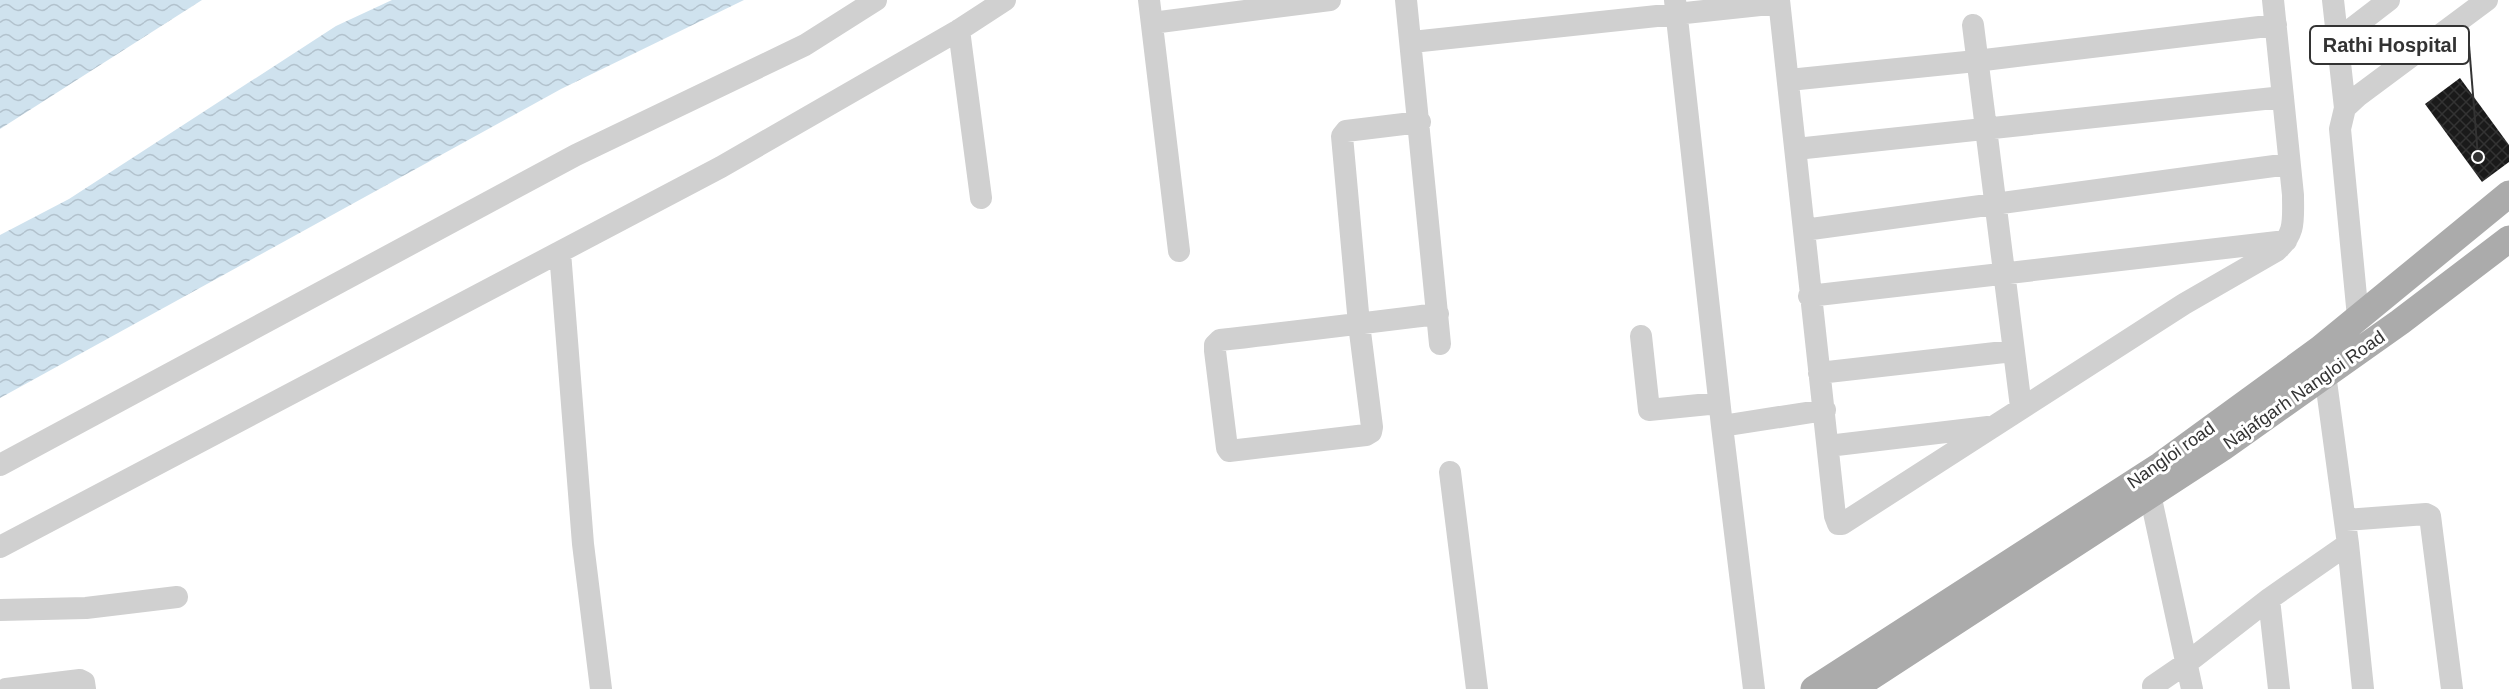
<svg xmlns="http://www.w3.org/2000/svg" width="2509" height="689" font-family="Helvetica,sans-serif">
<defs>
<pattern id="water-waves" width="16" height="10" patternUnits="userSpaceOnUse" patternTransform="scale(1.5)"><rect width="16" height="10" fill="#cfe2ee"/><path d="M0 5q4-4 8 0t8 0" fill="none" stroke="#b2c2cd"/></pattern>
<pattern id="building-cross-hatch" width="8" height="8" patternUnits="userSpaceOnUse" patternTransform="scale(1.5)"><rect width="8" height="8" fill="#1a1a1a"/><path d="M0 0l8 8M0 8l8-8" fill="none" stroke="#333"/></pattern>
</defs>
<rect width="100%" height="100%" fill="#fff"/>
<path fill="url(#water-waves)" d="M0 0H202L0 129Z
M392 0H744L561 89 0 398V235L69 199 336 26Z"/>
<path fill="url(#building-cross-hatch)" d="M2460 78 2509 145V162L2482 182 2425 104Z"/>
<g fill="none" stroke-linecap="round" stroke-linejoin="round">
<path stroke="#d0d0d0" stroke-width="22" d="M1149 0 1179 251
M1406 0 1440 344
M1675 0 1722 426
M1779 0 1835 516 1838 524H1842L2184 304 2276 251C2296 234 2293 220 2293 195L2273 0
M2333 0 2345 108
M1152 23 1330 0
M1973 25 2021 407
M959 30 981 198
M2337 40 2389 0
M1412 42 1779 3
M1789 80 1976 61 2276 25
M1420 122 1346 131 1342 136 1359 324 1372 427 1371 432 1366 435 1229 451 1227 448 1215 351V345L1220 340C1293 332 1365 323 1438 314
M1796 149 2283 97
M1804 230 2289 164
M560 252 583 544 601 689
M1809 296 2286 241
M2358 317 2340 129 2345 108 2358 96 2487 0
M1641 336 1649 410 1719 403
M1819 373 2013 351
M2325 374 2348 544 2363 689
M1828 446 1988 427
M0 465 576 155 805 45 876 0
M1450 472 1477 689
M2150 494 2192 689
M2346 520 2426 514 2430 516 2452 689
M0 547 721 167 959 30 1005 0
M2269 599 2279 689
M0 610 86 608 177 597
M2153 686 2188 662 2269 599 2348 544
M6 689 80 680 84 682 85 689
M1754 689 1722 426 1825 410"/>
<path stroke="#ababab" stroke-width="27" d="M1814 689 2161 465 2320 349 2509 194
M1852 689 2222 448 2400 322 2509 239"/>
</g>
<g text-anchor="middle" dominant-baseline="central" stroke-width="6" stroke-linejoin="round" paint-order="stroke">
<g font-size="18" fill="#333" stroke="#fff">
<text transform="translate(2304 390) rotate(-35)">Najafgarh Nangloi Road</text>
<text transform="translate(2171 455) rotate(-35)">Nangloi road</text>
</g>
</g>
<path fill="none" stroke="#333" stroke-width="2" d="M2478 157L2469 45"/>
<circle fill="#333" stroke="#fff" stroke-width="2" cx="2478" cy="157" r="6"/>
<rect fill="#fff" stroke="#333" stroke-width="2" x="2310" y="26" width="159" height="38" rx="6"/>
<g font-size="20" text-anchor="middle" font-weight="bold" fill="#333">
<text x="2390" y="52">Rathi Hospital</text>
</g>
</svg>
